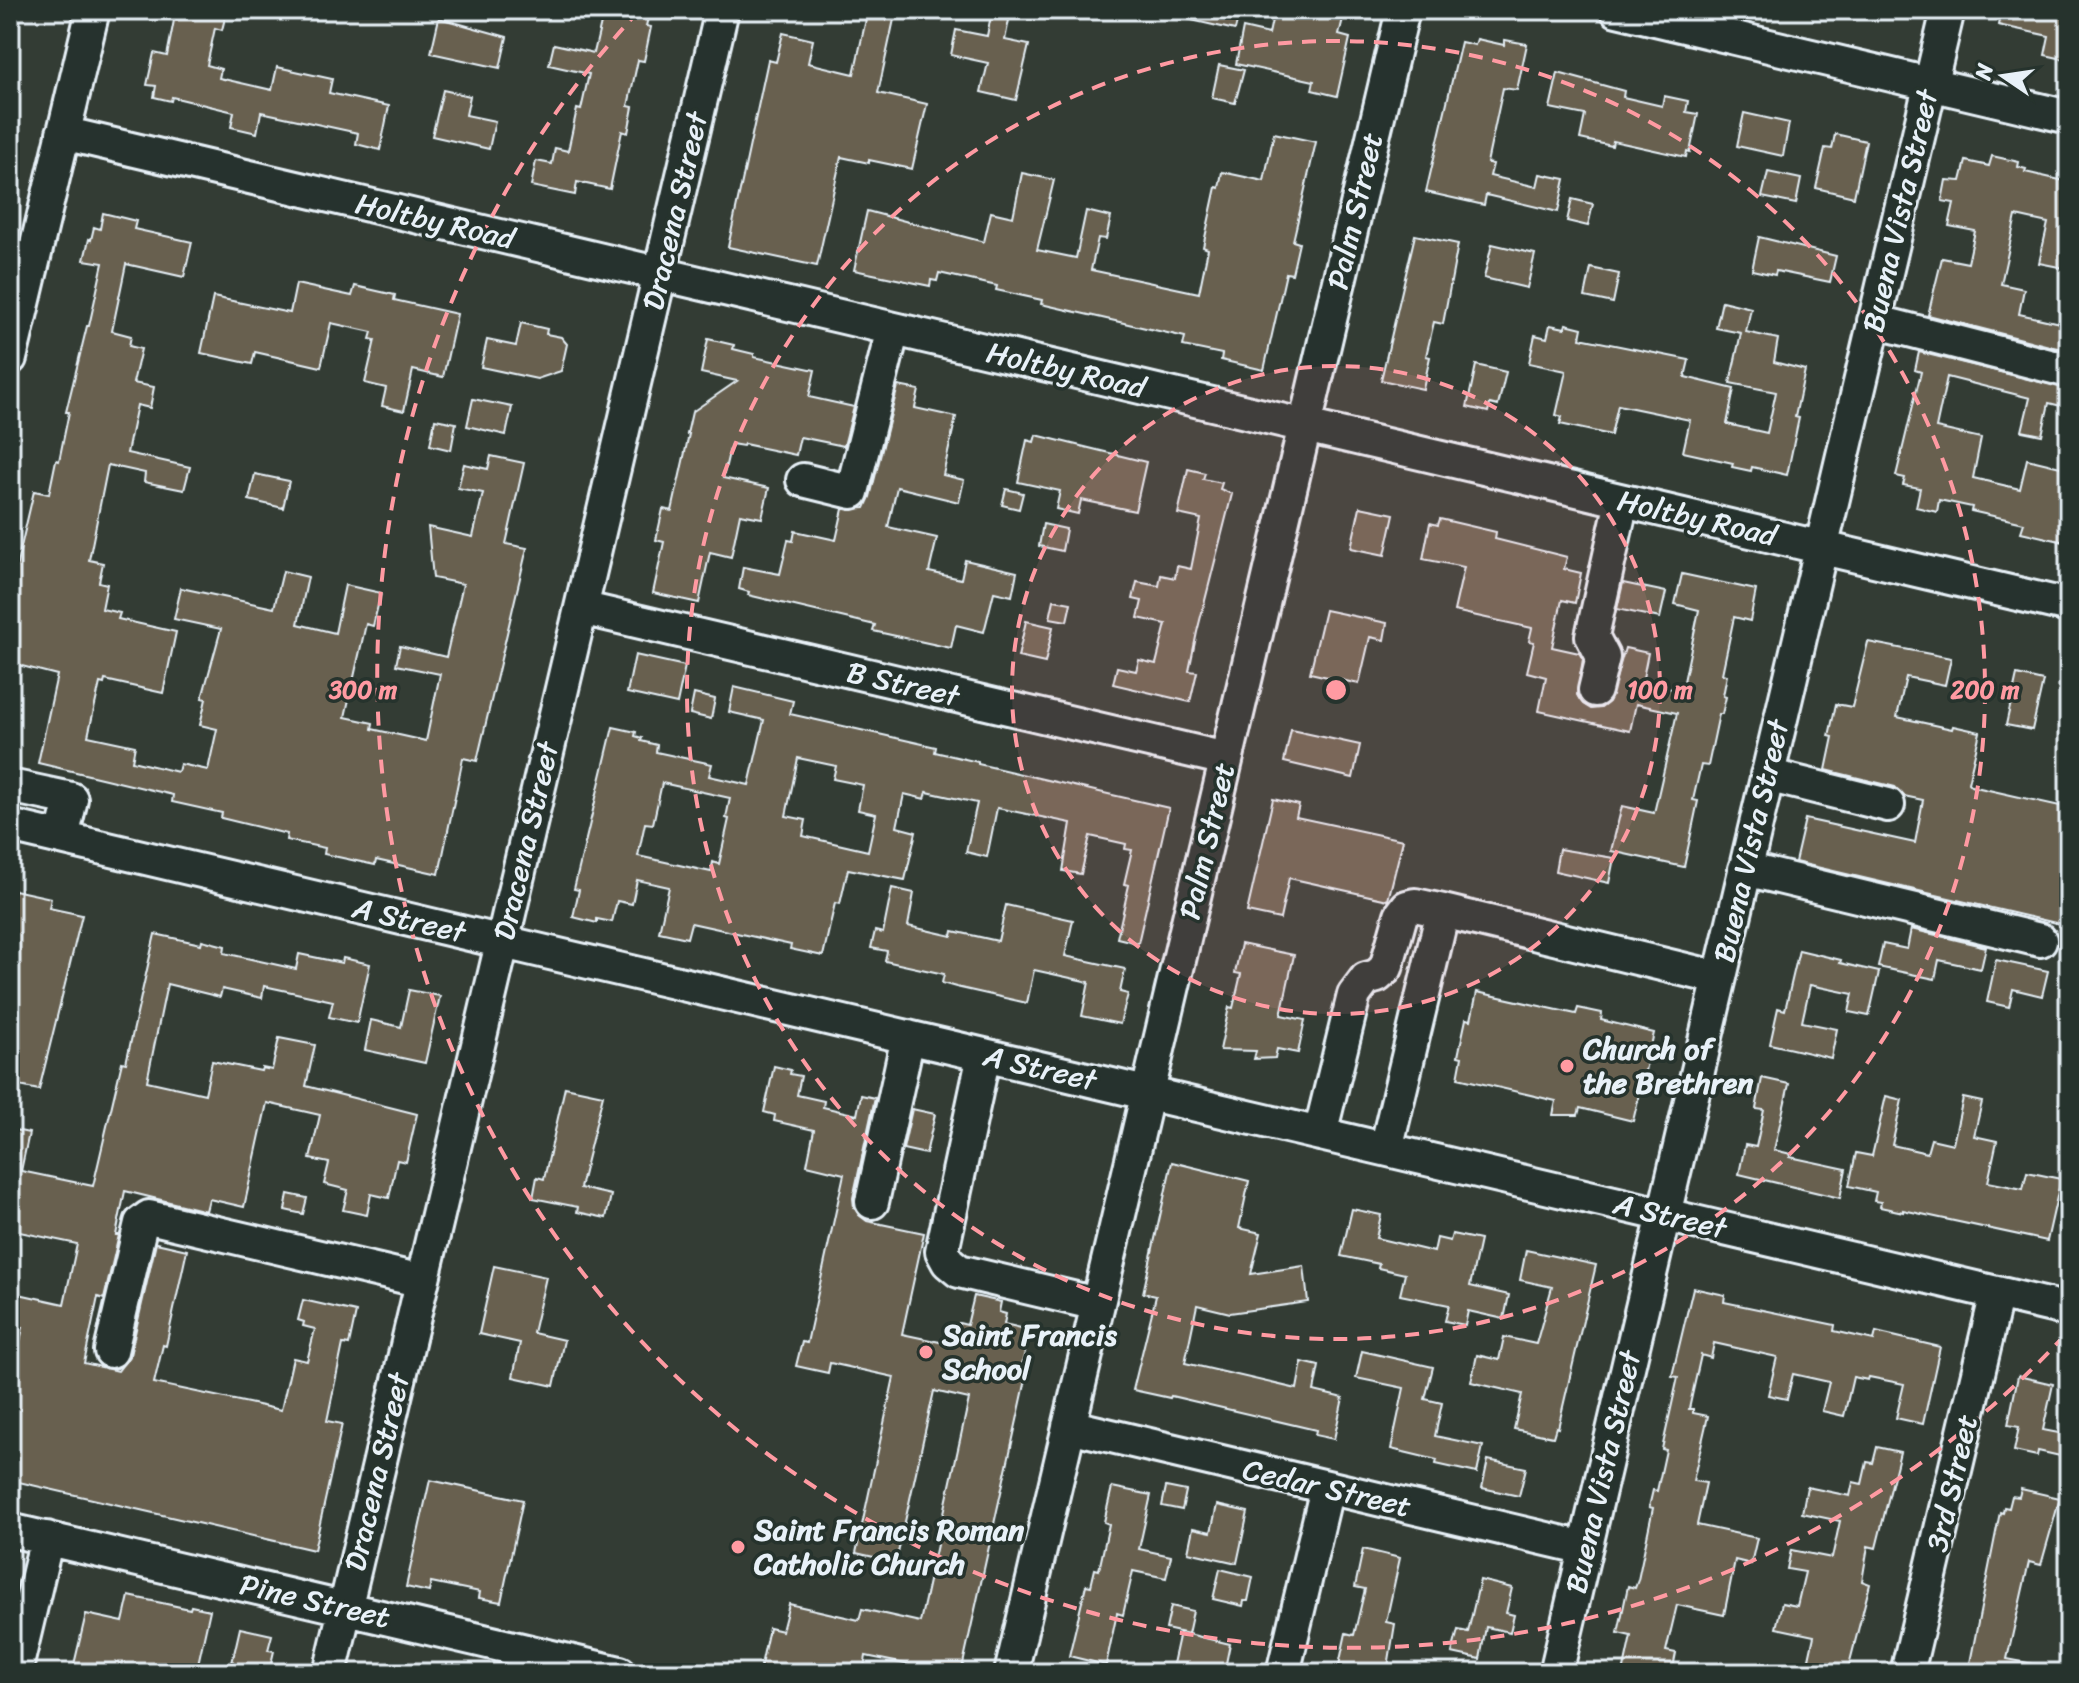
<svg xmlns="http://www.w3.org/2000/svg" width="2079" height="1683" font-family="Sriracha,sans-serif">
<rect width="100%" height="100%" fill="#333c34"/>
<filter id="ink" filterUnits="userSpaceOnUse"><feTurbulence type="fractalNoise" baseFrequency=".0125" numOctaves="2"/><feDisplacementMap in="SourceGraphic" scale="16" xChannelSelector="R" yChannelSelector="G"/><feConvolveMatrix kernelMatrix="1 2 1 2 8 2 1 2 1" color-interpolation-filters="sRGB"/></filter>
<g filter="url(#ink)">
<path fill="#67604f" stroke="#e8f1f8" stroke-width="2" fill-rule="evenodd" d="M176 10H227L222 30 215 28 207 65 221 69 219 78 272 90 277 67 332 79 329 93 389 106 380 150 356 144 358 133 261 112 257 133 231 127 234 112 172 97 171 101 154 97 156 86 147 85 154 53 167 56Z
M604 10H650L646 26 651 27 644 61 638 60 628 106 633 107 628 133 622 131 610 189 577 182 575 195 531 186 536 161 552 164 555 148 568 151 577 109 581 110 589 74 549 65 554 44 594 53Z
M868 10H896L878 93 927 104 912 169 869 160V163L841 157 817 266 728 247 768 60 776 62 783 33 813 40 808 63 854 74Z
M992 10H1011L1005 40 1029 45 1016 100 981 92 988 63 951 55 956 30 987 36Z
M1178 10H1240L1235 30 1178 17Z
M1282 10H1345L1339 35 1350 38 1337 96 1312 90 1314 81 1236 64 1243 28 1269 34 1273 15 1281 16Z
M2001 10H2055L2069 13V55L2063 54V59L2045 55 2049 36 1998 25Z
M439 18 507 37 500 68 431 53Z
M1477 39 1504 45 1505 40 1527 44 1517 90 1503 88 1487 163 1493 164 1490 176 1537 187 1540 174 1565 179 1558 212 1486 195 1484 205 1426 192 1461 42 1475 45Z
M1219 65 1244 70 1235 103 1212 98Z
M1558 73 1624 91 1623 97 1662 106 1664 96 1688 101 1686 112 1698 114 1690 152 1687 151 1686 157 1613 141 1612 146 1580 139 1585 115 1550 108Z
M443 90 470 96 466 115 495 121 489 149 432 136Z
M1744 113 1789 123 1783 156 1737 146Z
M1274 133 1316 142 1293 241 1299 243 1292 274 1286 273 1264 370 1221 360 1222 354 1183 346 1185 337 1041 304 1042 300 996 290 997 286 939 273 937 281 931 280 930 286 854 270 867 211 984 242 991 212 1013 217 1022 173 1054 180 1037 250 1076 258 1086 211 1111 217 1106 239 1098 238 1091 270 1199 293 1208 249 1203 247 1216 187 1219 188 1222 172 1264 181Z
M1835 134 1866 141 1854 197 1816 188 1825 148 1832 149Z
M1992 156 2019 162 2018 167 2026 169 2025 172 2069 182V269L2039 263 2048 223 2016 216 2001 284 2024 289 2019 314 2069 325V351L1928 315 1942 258 1968 263 1975 231 1949 226 1954 203 1942 201 1946 180 1961 181 1966 161 1989 166Z
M1768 172 1801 179 1796 204 1762 197Z
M1572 199 1593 204 1588 226 1567 221Z
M103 213 136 221 134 229 192 242 184 277 126 264 112 331 131 336 129 346 141 349 133 383 154 387 150 408 137 405 127 453 190 467 184 490 144 482 145 473 108 465 89 560 103 563 99 582 107 584 102 609 120 613 118 619 176 632 163 693 105 680 104 684 100 683 88 736 135 746 132 761 178 772 180 764 208 770 217 729 200 725 206 699 202 698 221 629 174 619 181 588 274 608 283 571 308 577 298 624 335 633 345 585 381 593 373 626 366 624 345 717 373 723 372 729 426 741 440 674 396 665 400 646 446 657 463 584 433 578 428 527 473 537 483 493 458 488 464 464 488 469 491 456 524 463 506 544 527 548 477 761 463 758 439 874 376 860 375 865 324 854 325 848 286 840 287 834 221 818 222 813 172 802 173 795 38 763 57 675 10 663V594L34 491 49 494 56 460 59 461 69 412H66L87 326H89L103 263 84 260 89 239 91 240 94 227 100 229Z
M1415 235 1458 244 1443 324 1434 322 1426 356 1430 357 1423 389 1381 380Z
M1759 237 1836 256 1830 282 1776 271 1775 275 1752 270Z
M1492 244 1535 254 1527 288 1484 278Z
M1591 268 1619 274 1613 303 1585 297Z
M296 284 352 296 355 286 395 295 394 300 457 314 443 377 413 370 404 411 382 406 386 388 365 383 375 340 370 339 372 332 331 323 321 367 255 352 252 364 201 353 213 297 290 313Z
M1722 301 1751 308 1746 332 1778 339 1774 362 1805 370 1795 417 1799 418 1787 475 1752 467 1751 471 1732 467 1733 463 1683 452 1690 420 1618 405 1611 435 1560 424 1562 417 1556 415 1566 371 1529 363 1535 335 1547 338 1550 325 1565 328 1566 324 1582 328 1580 338 1689 360 1685 377 1734 389 1727 424 1767 433 1776 392 1730 383 1741 333 1716 328Z
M521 323 547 329 546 334 561 337 567 344 561 371 537 379 481 367 487 340 516 346Z
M708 339 734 345 733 349 754 354V357L815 370 809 397 854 407 844 446 800 437 796 455 744 444 743 446 731 444 723 478 769 488 762 518 740 514 731 557 710 552 699 603 653 593 664 542 656 540 663 509 672 511 689 434H687L692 412 737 381 701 373Z
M1919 352 2069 389V408L2049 403 2042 435 2022 431 2030 398 1947 377 1936 428 1981 438 1973 478 2020 489 2027 459 2069 469V543L2021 532 2024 523 1971 511 1972 507 1939 500 1937 512 1916 507 1920 488 1903 485 1905 478 1896 476 1921 372 1915 370Z
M1476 365 1506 372 1498 406 1490 404 1488 412 1467 407Z
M898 386 919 390 915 408 956 417 943 475 964 480 959 502 897 487 888 527 937 538 929 572 961 579 965 560 1017 572 1012 596 994 592 984 632 956 625 951 648 873 631 875 625 748 595 749 592 739 589 743 567 780 574 788 540 793 541 795 531 836 540 843 509 865 508 870 497Z
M473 399 512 407 506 435 467 426Z
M435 419 456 423 451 450 430 445Z
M1036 435 1146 462 1135 511 1081 500 1078 514 1056 509 1060 491 1018 482 1027 440 1034 442Z
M1188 469 1205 473 1203 479 1222 483 1220 489 1232 494 1197 632 1189 671 1197 672 1190 702 1113 684 1117 667 1136 671 1139 660 1156 664 1166 624 1138 618 1142 601 1133 599 1137 582 1159 586 1161 575 1175 578 1177 566 1191 569 1201 519 1178 514Z
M255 474 289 481 283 508 249 500Z
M1006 489 1023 493 1019 509 1002 505Z
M1360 507 1394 514 1385 555 1351 548Z
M1440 519 1496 532 1495 539 1567 557 1564 569 1581 573 1575 603 1562 600 1552 647 1579 653 1583 659 1577 695 1583 704 1591 709 1601 708 1609 702 1625 648 1648 653 1642 683 1682 691 1699 610 1675 604 1682 574 1756 590 1750 621 1734 617 1722 674 1727 675 1723 696 1726 697 1722 714H1719L1708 766 1701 765 1693 800 1698 801 1684 867 1611 851 1622 806 1654 813 1677 713 1636 704 1630 731 1539 711 1546 677 1527 672 1534 642 1529 641 1532 628 1454 611 1464 567 1423 559 1430 523 1438 525Z
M1043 524 1066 529 1062 551 1039 546Z
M1623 583 1666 592 1660 618 1617 609Z
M1054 600 1071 603 1067 621 1050 618Z
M1325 610 1387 623 1384 640 1370 637 1359 684 1310 673Z
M1026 621 1053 627 1045 663 1018 657Z
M1868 642 1951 658 1945 685 1906 677 1897 717 1952 729 1953 726 1980 732 1968 783 1971 786 2069 808V882L2060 924 1795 862 1805 819 1915 843 1923 800 1904 796 1895 787 1826 770 1833 737 1829 736 1836 704 1852 707Z
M635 655 685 666 677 704 627 693Z
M2017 675 2043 681 2032 730 2006 725Z
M734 687 793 701 790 714 936 747 935 752 978 762V764L1169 808 1138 943 1117 938 1129 885 1124 884 1132 850 1125 849 1126 844 1090 836 1081 874 1063 871 1071 823 997 808 987 857 966 852 977 803 927 792 925 799 904 794 897 827 916 832 905 880 848 869 840 904 835 903 823 956 790 949 791 945 691 923 687 938 659 932 669 887 637 880 632 904 617 901 612 922 597 919V923L573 917 579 890 574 889 613 727 636 732 635 736 642 738 641 741 657 745 656 752 712 764 709 776 749 785 764 720 729 712ZM798 758 836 766 833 779 863 785 858 810 876 814 868 851 803 836 806 820 786 816ZM662 783 730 798 726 818 729 819 719 864 713 862 711 872 638 856 645 823 653 824Z
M694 694 715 699 711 719 690 714Z
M1291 730 1360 745 1353 778 1284 762Z
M1273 799 1299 805 1296 817 1403 840 1388 900 1289 878 1280 919 1247 912Z
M1559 849 1614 858 1609 883 1555 871Z
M892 888 914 893 908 926 952 936 953 931 998 941 1006 905 1073 920 1065 956 1125 969 1120 992 1128 994 1120 1024 1082 1016 1089 982 1034 970 1027 1003 956 987 942 983 944 974 885 961 887 951 871 948 875 931 883 933Z
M14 890 51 898 49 908 82 915 39 1090 10 1084V941L13 925 10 924V909Z
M1911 929 1986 947 1981 969 1939 960 1935 979 1878 967 1883 944 1907 949Z
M155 934 201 944 202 940 225 946 224 953 296 969 299 954 342 963 343 958 370 964 357 1023 329 1017 333 1001 264 986 262 998 222 989 220 997 167 984 147 1081 205 1094 212 1061 261 1071 262 1068 272 1070 279 1038 315 1045 306 1086 417 1114 406 1162 397 1160 389 1198 371 1194 367 1215 343 1210 348 1190 324 1184 329 1163 310 1159 320 1115 267 1103 244 1207 209 1199 206 1211 125 1191 116 1235H119L104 1299 98 1297 84 1363 118 1371 130 1355 156 1243 187 1250 166 1346 163 1345 154 1383 281 1410 293 1358 307 1361 315 1329 303 1326 304 1322 298 1320 303 1300 356 1312 349 1345 343 1344 327 1421 342 1424 314 1550 10 1480V1412L18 1375 13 1374 23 1327 10 1324V1292L64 1304 77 1244 10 1230V1129L29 1133 21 1171 93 1186 122 1062 126 1063Z
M1241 944 1294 955 1281 1015 1305 1020 1298 1053 1277 1049 1275 1058 1254 1059 1256 1051 1220 1050 1229 1007 1233 1008 1241 974 1235 973Z
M1799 950 1841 960 1840 963 1879 972 1869 1016 1849 1012 1853 994 1810 985 1802 1022 1837 1029 1831 1058 1770 1044 1778 1008 1785 1010Z
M1996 960 2048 971 2042 996 2013 989 2009 1007 1987 1002Z
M409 990 440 996 425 1063 365 1050 371 1020 401 1027Z
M1477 992 1576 1014 1578 1008 1602 1013 1601 1020 1654 1033 1633 1121 1580 1108 1578 1115H1553L1556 1101 1458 1078 1462 1057 1458 1056 1466 1019 1471 1020Z
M774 1066 791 1070 790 1074 801 1076 797 1095 824 1101 823 1107 857 1115 861 1095 875 1098 853 1198 854 1207 859 1215 867 1221 924 1233 902 1334 954 1345 959 1323 967 1325 974 1296 1001 1302 999 1312 1006 1314 1004 1324 1030 1330 1022 1365 1029 1366 961 1673H908L910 1665 866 1656 863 1673H771L760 1670 769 1628 782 1631 789 1604 859 1620 862 1609 920 1622 969 1399 934 1391 896 1562 856 1553 894 1377 830 1363 828 1373 796 1366 802 1342 807 1343 844 1174 807 1165 814 1130 774 1121 775 1115 764 1112Z
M1762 1078 1789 1084 1774 1150 1791 1154 1790 1157 1846 1169 1840 1198 1739 1174 1745 1145 1756 1147 1764 1110 1756 1109Z
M565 1087 603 1095 580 1188 611 1195 606 1218 577 1212 578 1207 533 1198 537 1177 544 1179Z
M1886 1096 1902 1100 1892 1145 1927 1153 1931 1139 1953 1144 1963 1098 1982 1102 1974 1136 1997 1141 1988 1182 2023 1189 2027 1172 2061 1179 2047 1241 1903 1210V1212L1880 1207 1881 1202 1874 1201 1876 1192 1849 1186 1856 1153 1872 1156Z
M912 1109 935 1114 926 1154 903 1149Z
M1172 1162 1249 1181 1239 1228 1261 1233 1251 1274 1304 1266 1308 1302 1230 1313 1197 1305 1185 1363 1297 1389 1302 1362 1319 1366 1314 1391 1343 1398 1334 1439 1315 1435 1316 1430 1171 1396 1170 1398 1133 1390 1156 1296 1143 1293Z
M288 1194 307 1198 303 1214 285 1210Z
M1352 1209 1381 1215 1376 1238 1434 1252 1437 1238 1450 1241 1452 1234 1480 1240 1470 1286 1509 1295 1504 1319 1468 1311 1465 1325 1445 1321 1449 1305 1400 1295 1405 1274 1378 1268 1379 1264 1341 1256Z
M1526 1250 1596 1265 1558 1428 1556 1427 1553 1437 1514 1429 1522 1394 1471 1382 1477 1355 1499 1360 1504 1337 1536 1344 1552 1287 1520 1280Z
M494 1266 546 1277 533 1333 564 1340 554 1386 513 1377 520 1343 479 1334Z
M1693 1288 1725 1295 1724 1302 1835 1325 1834 1331 1874 1340 1876 1332 1940 1347 1923 1424 1896 1418 1904 1384 1869 1377 1868 1380 1853 1377 1844 1416 1822 1411 1829 1382 1793 1374 1787 1399 1768 1395 1777 1357 1714 1343 1711 1358 1701 1355 1689 1409H1693V1413L1708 1416 1693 1481 1706 1483 1697 1525 1757 1538 1751 1564 1735 1560 1724 1615 1677 1605 1666 1651 1676 1653 1672 1673H1623L1631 1636 1618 1633 1628 1586 1635 1588 1638 1580 1653 1508 1649 1507 1653 1490 1657 1491 1666 1450 1662 1449 1678 1377 1672 1376Z
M1362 1351 1433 1367 1425 1399 1442 1403 1435 1436 1483 1446 1477 1473 1436 1464 1437 1460 1391 1449 1404 1388 1356 1378Z
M2018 1376 2053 1384 2043 1430 2069 1435V1458L2038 1451 2037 1456 2014 1451 2019 1427 2008 1425Z
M1877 1447 1900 1452 1876 1548 1868 1546 1862 1581 1870 1584 1847 1673H1830L1807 1668 1814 1636 1776 1628 1782 1603 1797 1606 1805 1572 1787 1569 1791 1550 1832 1558 1840 1521 1802 1513 1807 1487 1850 1496 1853 1482 1862 1484 1867 1462 1873 1463Z
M1488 1460 1526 1468 1519 1496 1482 1488Z
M430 1480 523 1500 501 1602 479 1598 480 1592 431 1582 429 1592 406 1587Z
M1112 1487 1151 1495 1139 1549 1171 1556 1166 1578 1133 1571 1123 1615 1117 1613 1106 1665 1069 1656 1086 1585 1091 1586 1095 1569 1099 1570 1109 1524 1104 1522Z
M1166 1487 1186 1491 1182 1510 1162 1506Z
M2021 1489 2060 1498 2041 1565 2029 1562 2007 1659 2039 1665 2038 1673H1968L2000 1512 2003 1513 2004 1507 2009 1508 2012 1496 2019 1497Z
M1217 1505 1248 1512 1237 1563 1188 1552 1193 1528 1211 1532Z
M1363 1549 1400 1558 1386 1622 1395 1624 1387 1673H1374L1339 1665 1346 1633 1354 1635 1365 1589 1355 1587Z
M1220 1569 1253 1577 1248 1601H1244L1243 1606 1213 1599Z
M1480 1580 1512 1588 1506 1613 1514 1615 1510 1632 1486 1627 1480 1659 1452 1653 1458 1630 1468 1632Z
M129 1596 190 1609 191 1606 210 1610 196 1673H134L106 1667 104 1673H72L86 1614 123 1622Z
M1171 1606 1193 1611 1188 1634 1166 1629Z
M240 1628 272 1635 268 1650 274 1651 269 1672 232 1663Z
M1180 1632 1230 1644 1224 1673H1171Z"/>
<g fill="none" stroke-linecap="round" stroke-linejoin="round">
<defs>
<path id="minor" d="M1617 10 2069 117
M63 133 2069 606
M1874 321 2069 371
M10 358 93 10
M803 480 852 492 893 329
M581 608 1226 759
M1595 690 1603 657 1592 636 1622 501
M1767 775 1888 805
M10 786 71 799 62 838
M10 826 2069 1310
M1745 869 2040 940
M984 1055 942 1251 948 1262 959 1271 1097 1304
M1320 1134 1354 995 1366 979 1377 976 1386 968 1401 915 1407 907 1415 905 1443 911
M1386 1149 1443 911 1719 978
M872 1202 908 1037
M111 1351 141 1223 149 1217 422 1281
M1069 1426 1585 1548
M10 1530 620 1673
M15 1673 47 1538
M330 1673 722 10
M1011 1673 1403 10
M1283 1673 1327 1488
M1556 1673 1948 10
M1907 1673 1997 1293"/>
</defs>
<use href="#minor" stroke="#e8f1f8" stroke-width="38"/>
<use href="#minor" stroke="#26332d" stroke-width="32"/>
</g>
</g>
<circle cx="1336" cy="690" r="324" fill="#ff9aa2" fill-opacity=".12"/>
<g fill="none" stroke="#ff9aa2" stroke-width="4" stroke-dasharray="14 10">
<circle cx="1336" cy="690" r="324"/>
<circle cx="1336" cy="690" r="649"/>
<path d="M2065 1335A973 973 0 1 1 636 14"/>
</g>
<g fill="#ff9aa2" stroke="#26332d" stroke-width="3">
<circle cx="1567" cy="1066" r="8"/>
<circle cx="926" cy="1352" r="8"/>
<circle cx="738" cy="1547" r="8"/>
</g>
<g text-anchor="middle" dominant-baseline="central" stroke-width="7" stroke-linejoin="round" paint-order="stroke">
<g font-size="30" fill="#e8f1f8" stroke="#26332d">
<text transform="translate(675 211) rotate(-77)">Dracena Street</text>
<text transform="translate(1355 211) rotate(-77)">Palm Street</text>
<text transform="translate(1900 211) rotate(-77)">Buena Vista Street</text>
<text transform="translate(435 221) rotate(13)">Holtby Road</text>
<text transform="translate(1066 370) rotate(13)">Holtby Road</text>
<text transform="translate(1697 518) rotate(13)">Holtby Road</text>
<text transform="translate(903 684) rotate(13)">B Street</text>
<text transform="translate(526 841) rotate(-77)">Dracena Street</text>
<text transform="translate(1207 841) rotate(-77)">Palm Street</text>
<text transform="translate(1751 841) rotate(-77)">Buena Vista Street</text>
<text transform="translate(409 920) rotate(13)">A Street</text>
<text transform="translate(1040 1068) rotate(13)">A Street</text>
<text transform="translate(1670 1216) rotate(13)">A Street</text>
<text transform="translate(377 1472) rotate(-77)">Dracena Street</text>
<text transform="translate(1603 1472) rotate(-77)">Buena Vista Street</text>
<text transform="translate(1952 1483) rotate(-77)">3rd Street</text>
<text transform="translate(1327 1488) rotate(13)">Cedar Street</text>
<text transform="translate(315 1601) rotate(13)">Pine Street</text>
</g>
<g font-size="30" font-weight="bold" fill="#e8f1f8" stroke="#26332d" text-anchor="start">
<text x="1583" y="1049">Church of<tspan x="1583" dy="34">the Brethren</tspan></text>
<text x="942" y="1335">Saint Francis<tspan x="942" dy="34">School</tspan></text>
<text x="754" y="1530">Saint Francis Roman<tspan x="754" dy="34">Catholic Church</tspan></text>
</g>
</g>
<circle cx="1336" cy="690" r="12" fill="#ff9aa2" stroke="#26332d" stroke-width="4"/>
<g font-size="24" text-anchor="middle" font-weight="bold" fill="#ff9aa2" stroke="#26332d" stroke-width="7" stroke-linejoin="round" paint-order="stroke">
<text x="1660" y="698">100 m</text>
<text x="1985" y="698">200 m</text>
<text x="363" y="698">300 m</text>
</g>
<rect width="2079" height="1683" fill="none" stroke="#26332d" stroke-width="40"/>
<rect x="20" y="20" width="2039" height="1643" fill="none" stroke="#e8f1f8" stroke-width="3" filter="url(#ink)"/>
<g transform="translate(2003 76) rotate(283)" stroke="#26332d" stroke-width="6" paint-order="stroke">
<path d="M0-6L14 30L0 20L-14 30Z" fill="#e8f1f8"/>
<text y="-12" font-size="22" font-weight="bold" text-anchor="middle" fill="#e8f1f8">N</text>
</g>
</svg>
